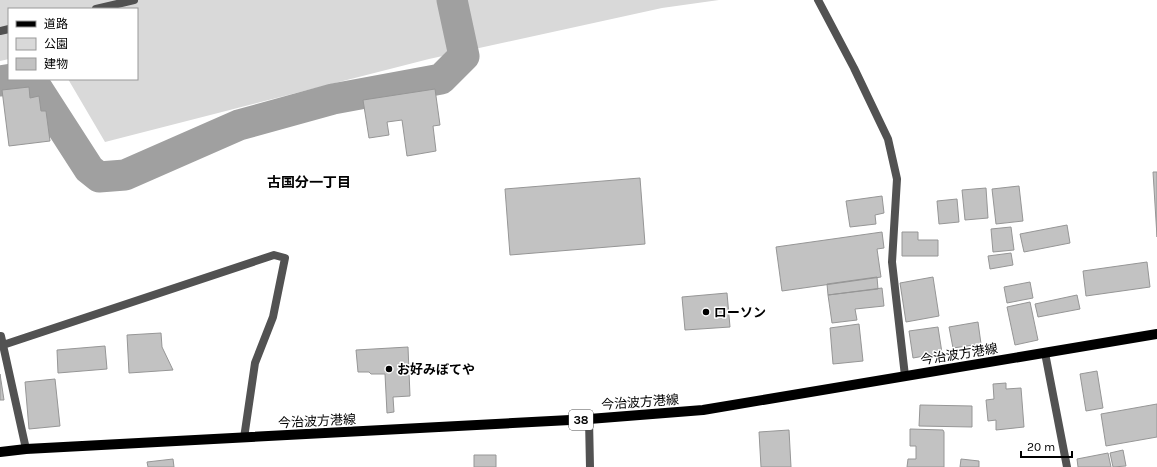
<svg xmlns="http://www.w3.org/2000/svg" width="1157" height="467" font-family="Karla,'Noto Sans JP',sans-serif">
<rect width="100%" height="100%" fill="#fff"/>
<path fill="#d9d9d9" d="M0 0H719L662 8 429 59 105 142 68 79H137V9H9V59L0 61Z"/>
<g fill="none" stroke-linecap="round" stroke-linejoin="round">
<path stroke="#a0a0a0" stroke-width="31" d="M31 79 89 169 99 177 125 175 239 125 333 99 441 79 464 56 452 0
M0 81 12 79"/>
</g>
<path fill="#c2c2c2" stroke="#969696" d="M29 87 30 98 39 96 41 111H46L50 141 9 146 2 90Z
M435 89 440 125 433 126 436 151 407 156 402 120 387 122 389 135 369 138 363 100Z
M1153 172H1157V237Z
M640 178 645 244 510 255 505 189Z
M1019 186 1023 221 996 224 992 189Z
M986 188 988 218 965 220 962 190Z
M882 196 884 213 875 215 876 224 850 227 846 201Z
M957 199 959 222 939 224 937 201Z
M1067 225 1070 243 1024 252 1020 234Z
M1011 227 1014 250 993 252 991 229Z
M882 232 884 248 877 249 881 277 782 291 776 247Z
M902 232H918V240H938V256H902Z
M1011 253 1013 265 990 269 988 256Z
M1147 262 1150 287 1086 296 1083 271Z
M877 277 878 289 828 295 827 284Z
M933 277 939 316 906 322 900 283Z
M1030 282 1033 298 1007 303 1004 287Z
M882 288 884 306 855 309 857 320 832 323 828 295Z
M727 293 730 327 685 330 682 297Z
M1077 295 1080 309 1038 317 1035 304Z
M1030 302 1038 340 1015 345 1007 307Z
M978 322 981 344 953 348 949 327Z
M859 324 863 361 833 364 830 328Z
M938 327 942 353 913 358 909 331Z
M161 333 162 347 173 370 129 373 127 335Z
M105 346 107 369 58 373 57 350Z
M408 347 410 396 393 397 394 412 387 413 385 374H371L369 372H358L356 350Z
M1097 371 1103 408 1086 411 1080 374Z
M0 374 4 400H0Z
M55 379 60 426 29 429 25 382Z
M1006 383V389L1021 388 1024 427 996 430V420L988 421 986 400 994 399 993 384Z
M1157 404V437L1106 446 1101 414Z
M920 405 972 406V427L919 426Z
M910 429 943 430 944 432V467H907L908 459H916V446H910Z
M789 430 791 467H761L759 432Z
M1123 450 1126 466 1113 467 1110 453Z
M1108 453 1111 467H1078L1077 459Z
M474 455H496V467H474Z
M173 459 174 467H148L147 462Z
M961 459 979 461V467H960Z"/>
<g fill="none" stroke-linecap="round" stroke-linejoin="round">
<path stroke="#525252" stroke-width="8" d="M818 0 854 68 888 139 897 179 892 262 905 376
M96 9 134 0
M0 31 9 29
M0 336H1L26 449
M3 345 274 255 285 258 273 317 255 363 244 438
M1045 353 1067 467
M589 419 590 467"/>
<path stroke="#000" stroke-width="10" d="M0 452 26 449 589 419 703 410 1157 334"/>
</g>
<g fill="#000" stroke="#fff" stroke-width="1.5">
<circle cx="706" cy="312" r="4"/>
<circle cx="389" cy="369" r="4"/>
</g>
<g text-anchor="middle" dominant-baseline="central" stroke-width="3" stroke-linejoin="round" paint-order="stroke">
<rect fill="#fff" stroke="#4c4c4c" stroke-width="1" x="569" y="410" width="24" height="20" rx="3"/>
<g font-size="12" font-weight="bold" fill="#000">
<text x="581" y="420">38</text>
</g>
<g font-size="13" font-weight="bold" fill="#000" stroke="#fff" text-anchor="start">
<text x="714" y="312">ローソン</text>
<text x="397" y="369">お好みぼてや</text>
</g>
<g font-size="13" fill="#000" stroke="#fff">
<text transform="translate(959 354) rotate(-9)">今治波方港線</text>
<text transform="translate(640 402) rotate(-4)">今治波方港線</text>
<text transform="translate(317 421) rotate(-3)">今治波方港線</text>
</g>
<g font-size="14" font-weight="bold" fill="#000" stroke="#fff">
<text x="309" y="182">古国分一丁目</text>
</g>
</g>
<rect x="8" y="8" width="130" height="72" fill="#ffffff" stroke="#999999"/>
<rect x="16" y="21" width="20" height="6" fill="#000000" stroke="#999999"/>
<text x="44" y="28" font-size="12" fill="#000000">道路</text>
<rect x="16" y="38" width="20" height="12" fill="#d9d9d9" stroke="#999999"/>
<text x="44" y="48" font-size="12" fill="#000000">公園</text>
<rect x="16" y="58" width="20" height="12" fill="#c2c2c2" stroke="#999999"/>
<text x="44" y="68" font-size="12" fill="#000000">建物</text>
<path d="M1021 451v6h51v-6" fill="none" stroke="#000000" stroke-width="2"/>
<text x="1027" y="451" font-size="12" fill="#000000" stroke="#ffffff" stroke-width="3" paint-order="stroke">20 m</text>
</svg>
